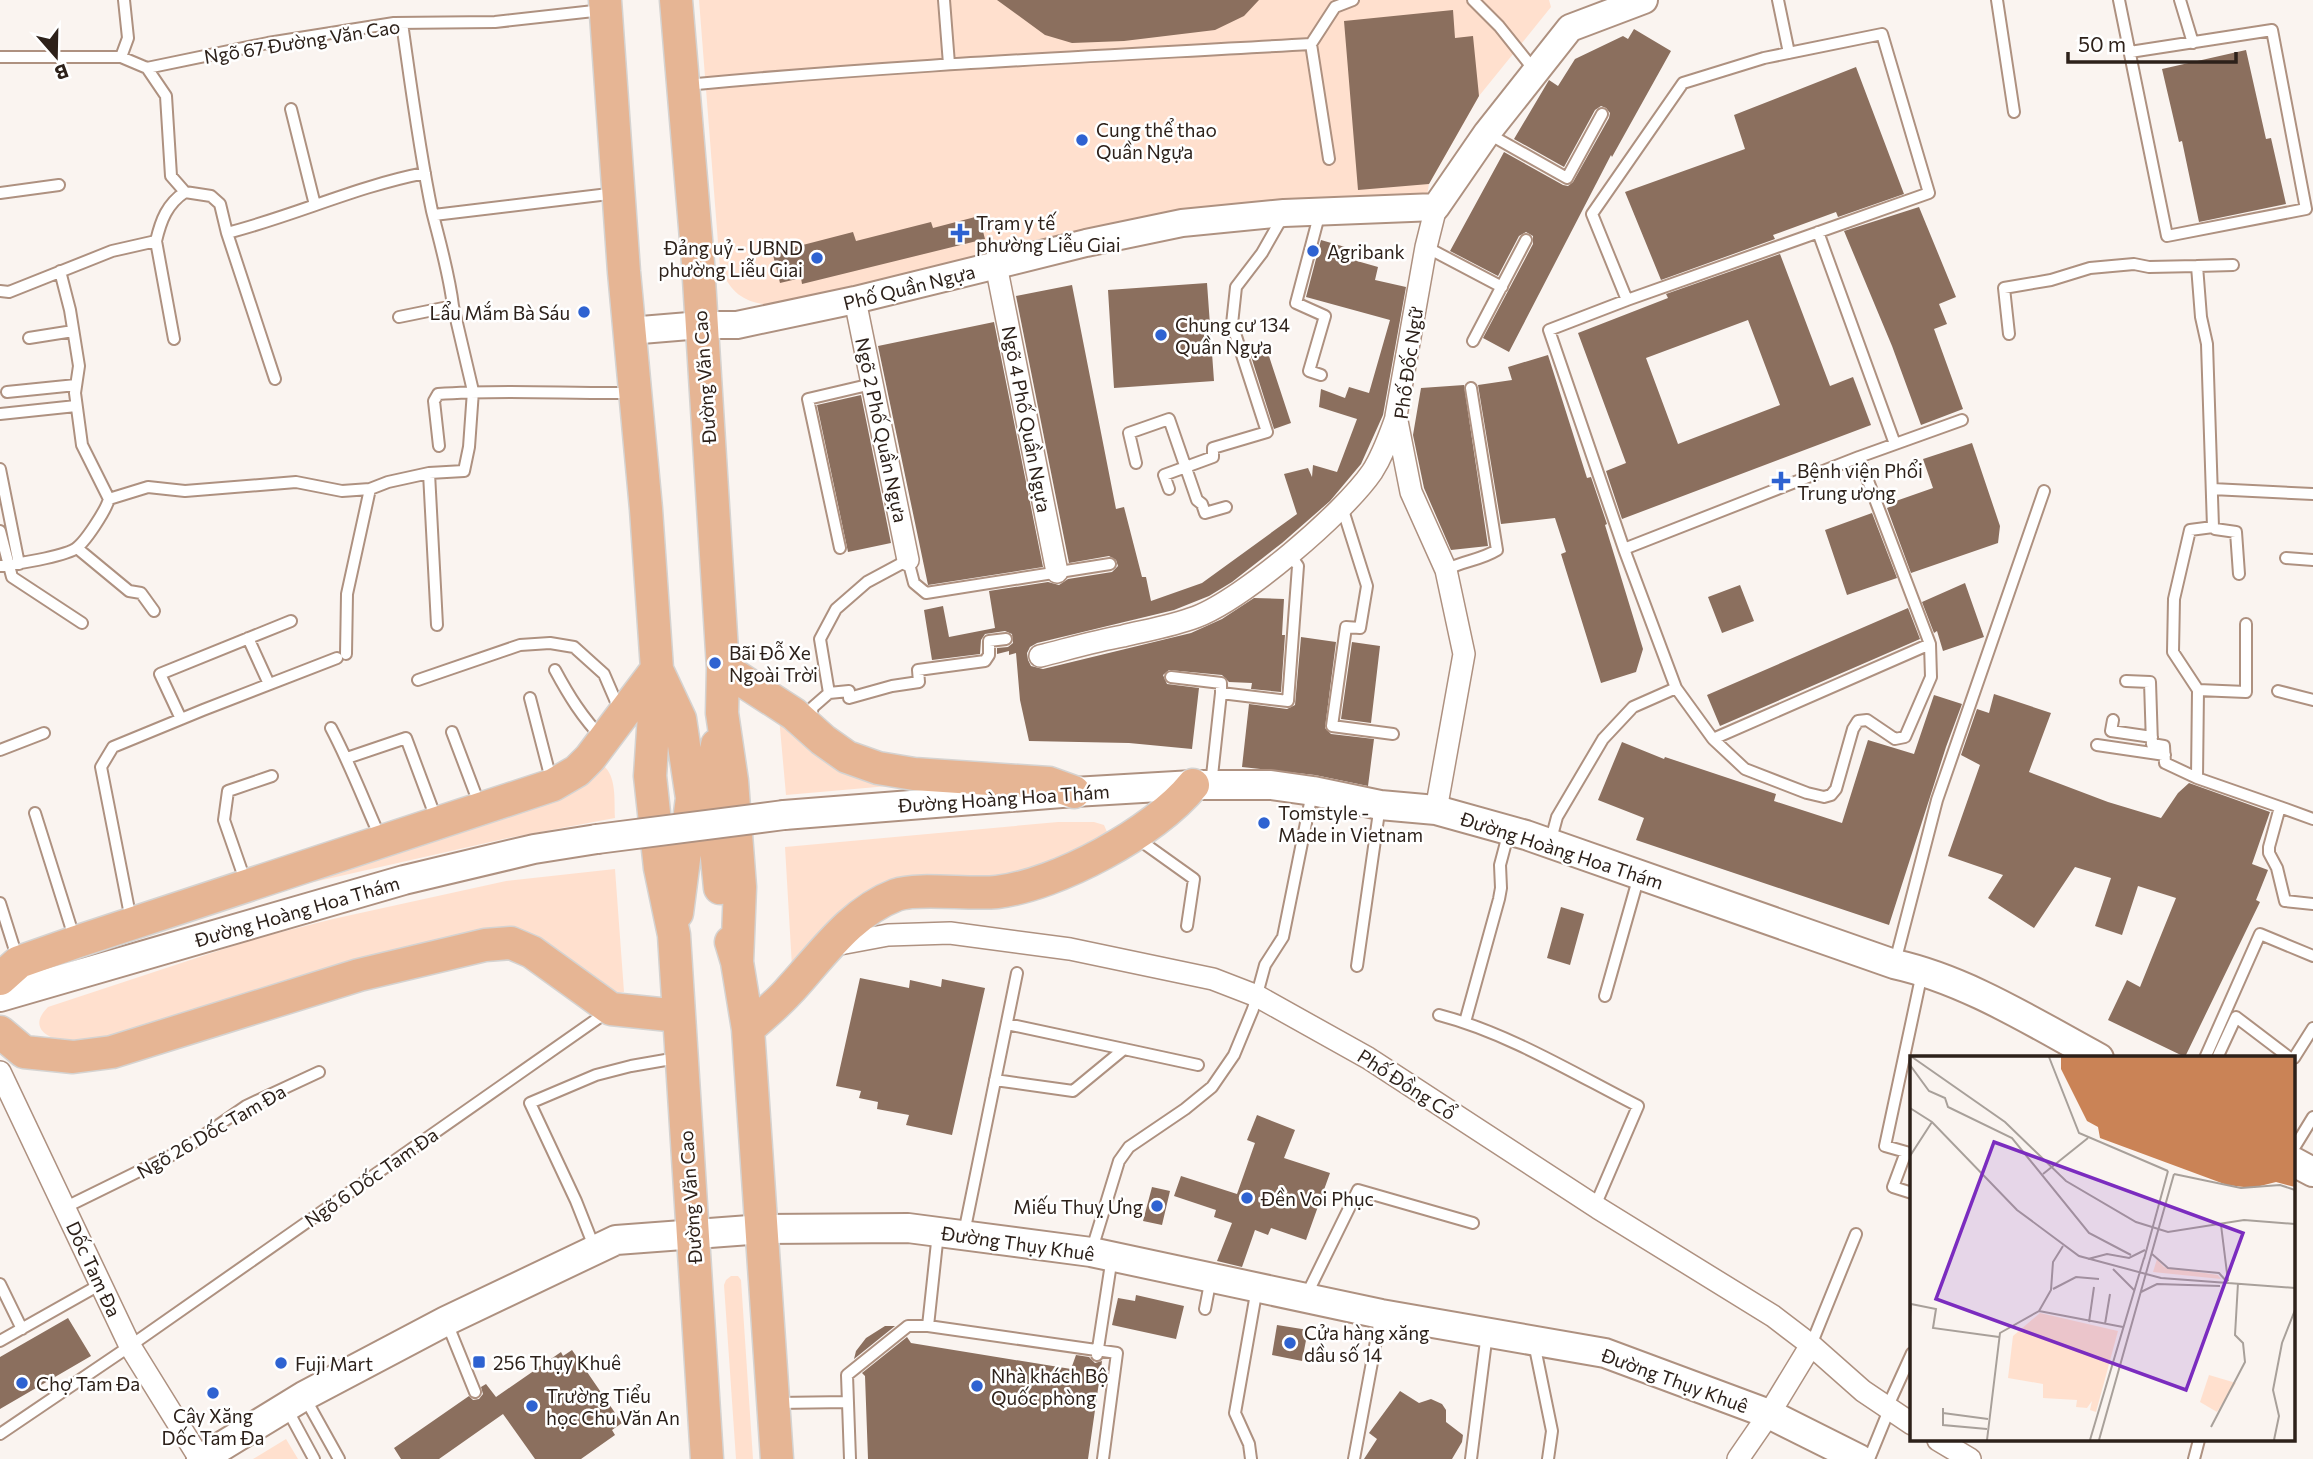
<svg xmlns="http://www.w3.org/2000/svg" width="2313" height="1459" font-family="Commissioner,sans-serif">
<rect width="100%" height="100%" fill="#faf4f0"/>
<path fill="#ffe0ce" d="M699 0H1549L1551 7 1479 96 1429 184 1427 196 1304 203 782 306C749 304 734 299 720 268Z
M779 717 911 784 786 795Z
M603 765C617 777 614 800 615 818L508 838 305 884Z
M1058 822H1094L1104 825 1107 832 1104 839 1039 873 925 883 792 967 785 847Z
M615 869 624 992 614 993 544 943 132 1035C115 1038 95 1043 77 1043 55 1042 24 1031 48 1007L254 939 333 919 506 881Z
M731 1276H738L741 1280 753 1459H736L724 1285 726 1280Z
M286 1439 298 1459H253Z"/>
<path fill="#8b6f5e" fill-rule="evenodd" d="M997 0H1259L1244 16 1215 30 1124 41 1072 43 1045 35Z
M1453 10 1455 38 1473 36 1479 96 1429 184 1358 190 1344 21Z
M1634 29 1671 51 1612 157 1611 155 1509 352 1483 338 1533 244V236L1526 232 1519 236 1498 276 1450 251 1504 152 1563 185 1568 186 1573 182 1609 118 1610 113 1606 108 1601 106 1595 110 1564 167 1514 139 1549 80 1558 86 1575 59 1623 36 1628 39Z
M2246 50 2266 139 2271 138 2286 204 2199 222 2182 141 2179 142 2162 69Z
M1856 67 1904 194 1838 217 1836 212 1773 235 1775 239 1661 280 1625 192 1745 149 1734 115Z
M1919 207 1956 297 1939 304 1947 324 1934 329 1963 409 1921 425 1892 346 1844 231Z
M979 216 985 239 802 284 801 278 780 283 771 247 793 241 795 247 853 232 856 241 931 222 933 228Z
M1321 240 1345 247 1343 257 1378 267 1375 280 1406 287 1383 415 1361 464 1330 501 1282 543 1232 582 1209 596 1174 610 1037 643 1030 647 1027 653 1028 660 1031 666 1043 669 1191 633 1222 619 1254 598 1284 599 1282 635H1285L1281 692 1251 689 1252 683 1229 682 1222 675 1169 670 1163 675 1167 684 1199 688 1192 749 1129 743 1029 741 1020 700 1016 653 1009 655V651L997 654V648L1008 647 1013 643 1012 634 1005 631 985 634 981 640 980 654 932 660 924 610 943 606 949 637 995 628 989 591 1048 582 1059 585 1068 579 1112 572 1118 566 1116 560 1109 556 1069 563 1016 296 1072 285 1116 509 1124 507 1142 577H1146L1151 601 1202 583 1297 514 1284 474 1308 468 1312 477 1313 465 1337 472 1357 419 1319 407 1321 389 1345 398 1349 387 1369 393 1390 320 1306 297Z
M1780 254 1830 386 1853 377 1871 425 1622 519 1606 471 1626 463 1578 333 1668 298 1666 294ZM1748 320 1780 405 1678 444 1646 358Z
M1207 283 1214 381 1114 388 1108 290Z
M994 322 1043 567 928 585 878 346Z
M1265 344 1291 423 1274 429 1249 350Z
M1548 355 1587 478 1591 477 1607 524 1605 525 1643 649 1636 672 1601 683 1561 554 1566 552 1555 518 1501 524 1478 385 1512 380 1508 367Z
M1464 385 1488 546 1451 550 1424 488 1413 435 1421 388Z
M861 395 891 543 848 552 817 405Z
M1972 443 2000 526 1998 543 1911 573 1887 508 1894 505 1893 502 1933 488 1923 459Z
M1872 513 1897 578 1847 595 1825 530Z
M1965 583 1984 637 1943 651 1937 631 1934 633 1922 602Z
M1740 585 1754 621 1722 633 1708 597Z
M1908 608 1920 639 1720 726 1707 695Z
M1301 637 1336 642 1325 728 1331 734 1374 739 1368 786 1315 775 1242 767 1249 704 1287 709 1295 705Z
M1352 642 1380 646 1371 723 1341 719Z
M1994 694 2051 713 2029 772 2108 802 2161 818 2178 793 2189 783 2270 812 2252 864 2268 870 2256 900 2260 902 2185 1057 2108 1020 2127 980 2140 987 2176 898 2138 886 2122 935 2095 926 2111 878 2075 867 2034 928 1988 898 2003 875 1948 856 1980 765 1961 755 1977 709 1989 713Z
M1934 695 1962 704 1946 747 1889 925 1636 840 1644 818 1598 800 1622 742 1664 759 1665 757 1776 794 1774 801 1842 823 1868 740 1914 754Z
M1561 907 1584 914 1570 965 1547 958Z
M860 978 909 988 910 980 941 987 942 979 985 988 952 1135 906 1125 909 1115 877 1109 878 1102 859 1098 861 1091 836 1086Z
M1257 1115 1295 1130 1284 1158 1330 1173 1306 1240 1271 1228 1268 1235 1255 1230 1242 1267 1217 1261 1232 1223 1214 1217 1216 1210 1174 1196 1181 1176 1237 1194 1255 1143 1247 1140Z
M1152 1187 1170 1191 1162 1225 1143 1221Z
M1136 1295 1184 1306 1176 1339 1112 1325 1118 1298 1135 1301Z
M68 1318 91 1356 0 1409V1357Z
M1277 1325 1308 1330 1302 1361 1272 1355Z
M885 1326H895L854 1359 856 1351 866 1338Z
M907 1337 911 1343 1071 1369 1076 1355 1089 1357 1095 1363 1102 1361 1088 1459H868L865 1376 862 1373Z
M572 1350 622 1423 612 1430 615 1435 581 1459H535L503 1414 439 1459H401L394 1448 469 1396 473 1400 479 1399 483 1394 481 1387 486 1384 496 1397 561 1352 563 1356Z
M1400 1391 1419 1403 1431 1399 1442 1404 1446 1410V1422L1463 1435 1462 1442 1452 1459H1364L1377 1439 1369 1433Z"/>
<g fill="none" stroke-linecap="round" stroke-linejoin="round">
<defs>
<path id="service" d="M944 0 949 64
M1473 0 1499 26 1535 71
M1778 0 1789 53
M1997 0 2014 112
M2119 0 2167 236 2306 209 2272 30 2130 52
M2180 0 2193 43
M402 23C411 86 419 149 432 211 440 243 449 273 453 306
M1311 44 1329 159
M0 57H121L147 68 268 43 394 23 495 22 603 10
M121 57 128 38 124 0
M147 68 166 96 171 176 185 192 211 196 220 204 227 233 275 379
M686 85C893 65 1102 56 1311 44L1335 7 1353 0
M291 109 315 205
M1487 133 1567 178 1602 114
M0 193 59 185
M1320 212 1296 303 1325 316 1309 371 1321 375
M434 215 617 193
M1818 232 1895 444
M227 233C294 216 357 186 425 173
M156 241C161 220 167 204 185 192
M1426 247 1502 287
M2197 266 2233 265
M0 291 9 292 112 251 156 241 174 339
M399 317 453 306 473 391 469 447 464 471 429 473 437 625
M2009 334 2004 288 2051 280 2090 268 2134 264 2149 267 2197 266 2201 317 2207 344 2213 527
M29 338 73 331
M1473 341 1526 240
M7 392 76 385
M0 414 76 406
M439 446 434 401 438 394C503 389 568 394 632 393
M1136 463 1129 433 1169 419 1197 500 1202 504 1205 513 1226 507
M0 469 19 564
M1169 489 1164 475 1213 457V448L1267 432 1232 324 1236 287 1262 253 1283 216
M2212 489 2313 494
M109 499 148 487 185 491 296 482 342 491 370 489
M1342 507 1367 586 1360 628 1346 627 1332 726 1393 734
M0 531 12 577 82 623
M77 548 129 591 141 593 154 611
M840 548 808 399 872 384
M1624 549 1549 330 1627 300 1929 193 1882 34 1764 58 1683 83 1592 214 1627 300
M2286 558 2313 560
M0 566C17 564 61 557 75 549 85 543 106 510 109 499L82 445 75 393 79 366 70 310 60 271
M1446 570C1464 560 1479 561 1497 550L1471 388
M2239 574 2236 532 2215 529 2213 527 2190 530 2174 599 2173 652 2198 690 2197 778 2280 807 2269 847V853L2277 868 2285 901 2313 904
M248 638 269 684
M346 654 347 594 370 489 388 482 429 473
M555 670C569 696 582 717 603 739
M1171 677 1221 683V693L1288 701 1298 566 1289 553
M418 680 520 645 550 643 574 647 604 674 620 711
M2126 681 2150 682 2152 744 2164 746 2165 763 2197 778
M1676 688 1713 739 1930 644
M2198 690 2246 692V624
M2278 691 2313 700
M829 693 849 691V698L892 686 919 682 918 670 985 661 989 655V641L1006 639
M530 698 552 783
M181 719 160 674 291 621
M2113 720 2111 731 2152 737
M809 722 813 707 829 693 820 639 836 609 867 582 908 560 914 583 926 593 1110 564
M331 728C350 764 364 801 380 837
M452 732 480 806
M1713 739 1745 769 1807 793 1824 797 1831 795 1836 789 1853 729 1858 721 1867 720 1895 739 1905 737 1931 677 1930 644 1859 457
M2097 745 2165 755
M0 750 44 733
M347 758 406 738 437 821
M1211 785 1221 693
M2280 807 2313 819
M35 813 75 940
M1138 839 1194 879 1187 926
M1550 843 1557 817 1603 739 1633 707 1676 688 1624 549 1859 457 1962 420
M246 883 224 820 228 791 272 776
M0 903 18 960
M131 920 101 767 113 747 203 710 337 658
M1895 962 1937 800 2044 491
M1357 966 1380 805
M1605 996 1639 876
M1439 1015C1508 1033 1575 1074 1638 1106L1595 1206
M1465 1022 1499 899 1501 888 1500 865 1509 831
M1124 1049 1198 1065
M2205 1058 2260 934 2313 956
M2217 1058 2236 1017 2290 1058
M2294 1058 2313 1028
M995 1080 1073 1091 1124 1049 1007 1024
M2294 1148 2313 1117
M1912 1193 1893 1187 1906 1152 1885 1146 1922 973
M64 1208 184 1149 246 1106 319 1072
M964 1233 1017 973
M595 1249 576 1201 530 1103 596 1075 631 1066 677 1058
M1092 1249 1119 1161 1129 1147 1185 1109 1212 1087 1234 1055 1253 1009 1265 965 1283 937 1312 793
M0 1284 22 1329
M1306 1296 1358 1190 1473 1223
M1205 1309 1211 1278
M447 1323 475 1392
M928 1326 938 1233
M0 1341 101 1284
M1534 1343 1552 1431 1548 1459
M1811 1345 1856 1234
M1097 1355 1112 1257
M305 1398 339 1459
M777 1403 848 1402
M1887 1408 1912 1353
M287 1409 314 1459
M0 1434 130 1346 607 1012
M850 1459 847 1375 908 1326H928L1117 1353 1103 1459
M1251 1459 1249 1444 1235 1413 1257 1288
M1354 1459 1381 1314
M1471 1459 1487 1333
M1869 1459 1889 1410
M2194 1459 2199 1440"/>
<path id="minor" d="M996 265 1057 572
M855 300 908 560
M1040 656C1068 649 1095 641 1123 636 1148 630 1172 626 1196 617 1243 599 1343 514 1372 472 1383 455 1389 437 1396 418
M1436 810 1464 654 1446 570 1411 492 1396 416 1426 247 1436 207
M829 946 888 935 950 933 1070 949 1213 979 1257 996 1368 1058 1598 1208 1773 1316 1811 1345 1863 1391 1912 1424
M0 1072 130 1346 200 1459
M1938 1440 1970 1459
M1738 1459 1769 1414 1811 1345"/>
<path id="tertiary" d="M629 331 701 325H737L855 300 1086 243 1182 223 1284 213 1436 207 1487 133 1570 28 1644 0"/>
<path id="secondary" d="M784 815 1074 792 1193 785H1271L1313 791 1380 805 1436 810 1526 835 1894 964C1967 980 2034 1023 2099 1058
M0 997 404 880 534 849 597 839
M2294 1162 2313 1172
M201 1459 304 1396 446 1321 616 1240 763 1229 908 1228 1091 1252 1381 1314 1605 1353 1769 1414 1859 1459"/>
<path id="primary" d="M605 0 624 272 646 509 657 669 650 776 660 868 674 935 707 1459
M676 0 698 263 723 668 722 713 732 781 740 887 737 962
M723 668 794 714 823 740 847 757 878 768 914 774 1049 783 1074 792
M659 674 680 719 692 798 677 913
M717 745 710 790 720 888
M731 942 737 962 748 1029 777 1459
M0 979 19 962 76 942 553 785 577 771 590 758 657 669
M748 1029C761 1017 775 1006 787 993 820 958 849 913 896 895 918 887 969 895 997 892 1057 885 1155 832 1193 785
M0 1032 24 1052 73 1057 112 1052 359 975 485 945 511 943 532 952 611 1009 679 1016"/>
</defs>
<use href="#service" stroke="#ae9180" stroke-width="14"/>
<use href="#minor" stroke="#ae9180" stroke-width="24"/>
<use href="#tertiary" stroke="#ae9180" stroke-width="30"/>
<use href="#secondary" stroke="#ae9180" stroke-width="32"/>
<use href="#primary" stroke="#d5d3d1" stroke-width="35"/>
<use href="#service" stroke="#fff" stroke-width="10"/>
<use href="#minor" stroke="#fff" stroke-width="21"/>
<use href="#tertiary" stroke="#fff" stroke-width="26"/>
<use href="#secondary" stroke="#fff" stroke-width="28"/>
<use href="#primary" stroke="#e6b594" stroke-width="32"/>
<defs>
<path id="secondary-bridge" d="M597 839 784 815"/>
</defs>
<use href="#secondary-bridge" stroke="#ae9180" stroke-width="32" stroke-linecap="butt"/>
<use href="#secondary-bridge" stroke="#fff" stroke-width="28"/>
</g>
<g fill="#2e62d1" stroke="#fff" stroke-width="2.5">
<circle cx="1082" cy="140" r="7"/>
<path d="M956.5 222.5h7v7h7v7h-7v7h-7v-7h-7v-7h7z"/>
<circle cx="1313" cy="251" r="7"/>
<circle cx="817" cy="258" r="7"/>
<circle cx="584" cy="312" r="7"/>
<circle cx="1161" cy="335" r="7"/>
<path d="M1777.5 470.5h7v7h7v7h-7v7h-7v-7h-7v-7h7z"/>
<circle cx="715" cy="663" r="7"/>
<circle cx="1264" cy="823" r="7"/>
<circle cx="1247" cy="1198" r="7"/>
<circle cx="1157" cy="1206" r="7"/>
<circle cx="1290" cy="1343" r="7"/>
<rect x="472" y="1355" width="14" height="14" rx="3.5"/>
<circle cx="281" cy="1363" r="7"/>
<circle cx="22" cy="1383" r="7"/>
<circle cx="977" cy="1386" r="7"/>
<circle cx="213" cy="1393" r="7"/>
<circle cx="532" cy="1406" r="7"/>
</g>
<g text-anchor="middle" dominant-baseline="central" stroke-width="5" stroke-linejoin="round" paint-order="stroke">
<g font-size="19" fill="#2d211a" stroke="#fff">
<text transform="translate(302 41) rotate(-9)">Ngõ 67 Đường Văn Cao</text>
<text transform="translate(909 287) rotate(-14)">Phố Quần Ngựa</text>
<text transform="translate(1408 363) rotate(-82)">Phố Đốc Ngữ</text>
<text transform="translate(704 377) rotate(-94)">Đường Văn Cao</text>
<text transform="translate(1027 419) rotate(79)">Ngõ 4 Phố Quần Ngựa</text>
<text transform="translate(882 430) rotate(78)">Ngõ 2 Phố Quần Ngựa</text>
<text transform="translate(1004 798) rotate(-4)">Đường Hoàng Hoa Thám</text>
<text transform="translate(1562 850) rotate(18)">Đường Hoàng Hoa Thám</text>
<text transform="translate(297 911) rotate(-16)">Đường Hoàng Hoa Thám</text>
<text transform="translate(1407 1084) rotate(33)">Phố Đồng Cổ</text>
<text transform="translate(211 1131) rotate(-30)">Ngõ 26 Dốc Tam Đa</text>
<text transform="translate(371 1177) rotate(-35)">Ngõ 6 Dốc Tam Đa</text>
<text transform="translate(690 1197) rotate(-94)">Đường Văn Cao</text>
<text transform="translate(1018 1243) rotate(8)">Đường Thụy Khuê</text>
<text transform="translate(94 1269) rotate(65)">Dốc Tam Đa</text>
<text transform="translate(1675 1380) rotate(20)">Đường Thụy Khuê</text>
</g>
<g font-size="19" fill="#2d211a" stroke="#fff" text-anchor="start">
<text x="1096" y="129">Cung thể thao<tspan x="1096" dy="22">Quần Ngựa</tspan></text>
<text x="976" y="222">Trạm y tế<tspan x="976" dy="22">phường Liễu Giai</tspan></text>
<text x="803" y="247" text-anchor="end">Đảng uỷ - UBND<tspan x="803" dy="22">phường Liễu Giai</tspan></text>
<text x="1327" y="251">Agribank</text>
<text x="570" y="312" text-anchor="end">Lẩu Mắm Bà Sáu</text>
<text x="1175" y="324">Chung cư 134<tspan x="1175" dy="22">Quần Ngựa</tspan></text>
<text x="1797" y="470">Bệnh viện Phổi<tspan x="1797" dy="22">Trung ương</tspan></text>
<text x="729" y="652">Bãi Đỗ Xe<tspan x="729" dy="22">Ngoài Trời</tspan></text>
<text x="1278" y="812">Tomstyle -<tspan x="1278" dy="22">Made in Vietnam</tspan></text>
<text x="1261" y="1198">Đền Voi Phục</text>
<text x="1143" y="1206" text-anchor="end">Miếu Thuỵ Ưng</text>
<text x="1304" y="1332">Cửa hàng xăng<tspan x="1304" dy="22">dầu số 14</tspan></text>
<text x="493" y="1362">256 Thụy Khuê</text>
<text x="295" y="1363">Fuji Mart</text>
<text x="991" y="1375">Nhà khách Bộ<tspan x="991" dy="22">Quốc phòng</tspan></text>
<text x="36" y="1383">Chợ Tam Đa</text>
<text x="546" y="1395">Trường Tiểu<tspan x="546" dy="22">học Chu Văn An</tspan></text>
<text x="213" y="1415" text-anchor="middle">Cây Xăng<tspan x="213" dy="22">Dốc Tam Đa</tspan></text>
</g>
</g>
<g transform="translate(1910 1056)">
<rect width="385" height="385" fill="#faf4f0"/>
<path d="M247 203 254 211 308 219 311 223 243 216ZM130 257 208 275 186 356 180 354 182 345 177 352 166 351 167 344 133 342V328L98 322 103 280ZM299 319 326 327 307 356 290 346Z" fill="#ffe0ce"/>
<path d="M151 1H385V131L366 126 342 132 317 129 190 82 188 71 177 65 151 13Z" fill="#ca8356"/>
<path fill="none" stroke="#a8a09a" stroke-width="2" d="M2 1 95 66 156 125 226 166 258 176 334 164 385 168M139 1 169 77 258 115M0 9 19 35 35 42 38 51 102 82 179 177 221 199M0 52 22 66 107 154 169 200 251 222 385 232M0 100 22 66M133 118 178 82M264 118 331 132 370 129 385 134M311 169 318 225M242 198 258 212 309 217 318 227M178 203 197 198 219 202 235 194M234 203 258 115M203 213 224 234M143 233 166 221 189 223M231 236 247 228 310 230M129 255 213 271M0 261 1 248 26 253 23 272 89 281M179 266 184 231M195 268 200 238M33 352V369L77 373M33 357 78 363M301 371 335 306 333 287 325 279 328 227M77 384 90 277 129 255 141 234 143 206 153 190M180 384 234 202M189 384 264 118M364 384 369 360 363 334 372 287 385 254"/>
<path fill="#7b2cbf" fill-opacity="0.15" stroke="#7b2cbf" stroke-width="3.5" d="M84 86 333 177 276 334 26 243Z"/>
<rect width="385" height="385" fill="none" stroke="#2d211a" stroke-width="3.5"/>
</g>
<g transform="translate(56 56) rotate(160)" stroke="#ffffff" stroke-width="5" paint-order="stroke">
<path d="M0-5L12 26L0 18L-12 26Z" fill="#2d211a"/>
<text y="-10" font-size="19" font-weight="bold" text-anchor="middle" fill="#2d211a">B</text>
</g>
<path d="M2068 52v10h168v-10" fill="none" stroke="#2d211a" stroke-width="3.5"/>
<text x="2078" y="52" font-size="21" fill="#2d211a" stroke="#ffffff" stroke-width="5" paint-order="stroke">50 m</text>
</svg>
